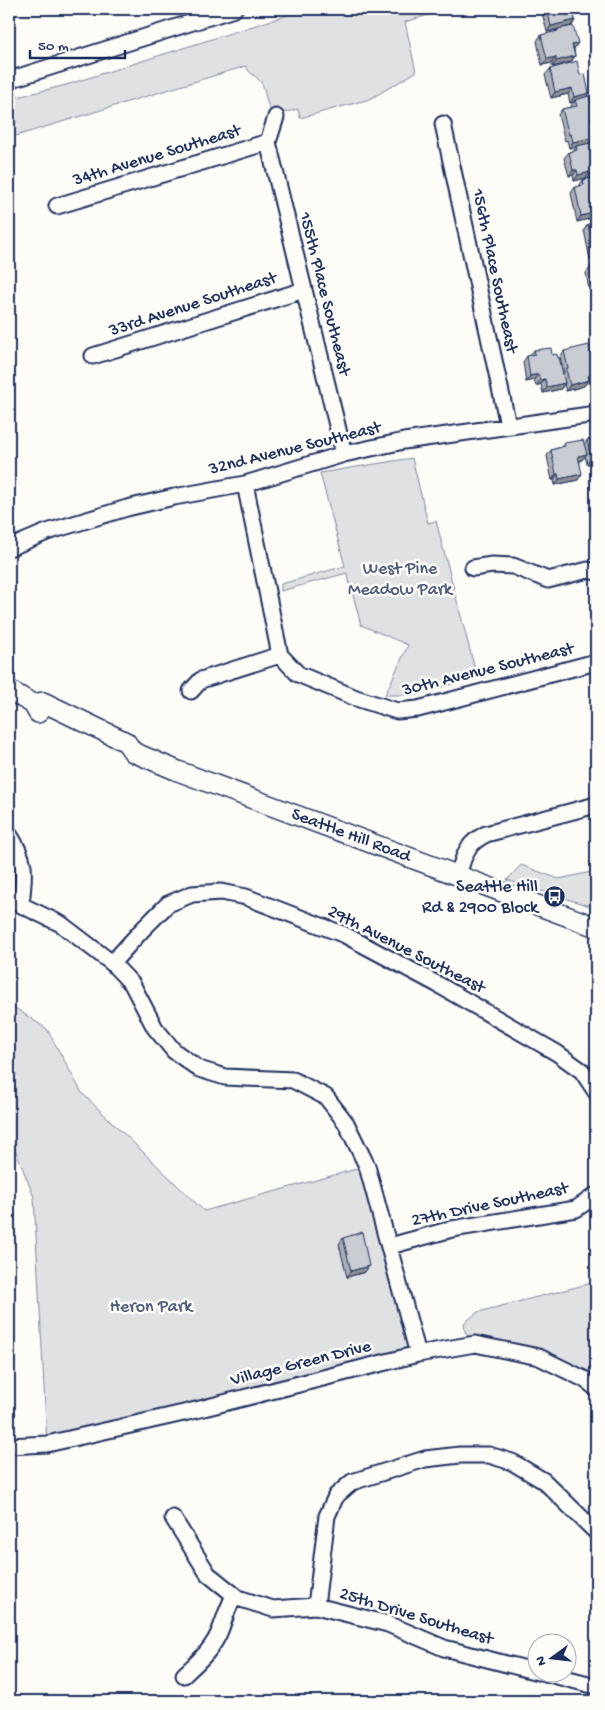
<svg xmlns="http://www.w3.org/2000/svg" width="605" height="1710" font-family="'Gochi Hand',sans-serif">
<rect width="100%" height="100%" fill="#fdfcf7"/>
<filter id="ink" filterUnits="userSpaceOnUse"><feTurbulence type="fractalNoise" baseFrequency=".02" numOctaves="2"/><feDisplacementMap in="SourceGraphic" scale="10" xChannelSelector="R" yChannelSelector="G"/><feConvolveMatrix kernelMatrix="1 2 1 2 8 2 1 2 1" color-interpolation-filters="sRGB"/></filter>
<g filter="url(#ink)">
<path fill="#e0e1e3" stroke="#7e88a0" d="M307 9H448L405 22 416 72 370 99 300 118 298 109 274 115C264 105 267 89 260 81 255 75 249 74 246 66L9 138V99L66 85Z
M412 458 428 523 436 521 477 677 412 695H385L408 645 361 625 347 573 281 591V584L345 566 320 473Z
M521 865 559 879 596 871V908L507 880Z
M9 1004 47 1029 82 1093 204 1211 367 1166 418 1354 47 1444 34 1197 9 1134Z
M596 1282V1388L539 1357 475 1344 465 1332 464 1323 478 1312Z"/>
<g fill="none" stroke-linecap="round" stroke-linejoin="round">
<defs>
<path id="minor" d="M9 80 234 9
M443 124 508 425
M268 142 344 454
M268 142 276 117
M57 206 268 142
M93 356 304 290
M245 484 280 655 298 674 356 698 397 711 418 709 596 662
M9 548 47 532 127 508 174 497 245 484 344 454 404 441 596 414
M473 568 492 565 513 566 548 580 588 570 596 572
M191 691 201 680 280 655
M9 834C28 863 24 873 21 905
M458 875C465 854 465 845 486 834L596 805
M21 905 61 924 112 963 132 984 155 1028 174 1051 199 1069 225 1077 293 1080 326 1097 346 1123 367 1166 418 1354
M112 963 142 930 168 904 192 894 221 892 246 897 345 935 437 984 557 1053 582 1071 596 1092
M390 1246 452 1229 576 1209 596 1195
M9 1446 47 1444 188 1412 418 1354 475 1344 539 1357 584 1379 596 1388
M173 1518 208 1574 238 1598 273 1609 316 1606 388 1624 444 1648 538 1672
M316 1606 327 1516 336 1496 352 1482 425 1459 460 1455H489L512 1462 544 1481 596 1532
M541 1672 596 1686
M184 1675C199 1661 214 1648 221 1628 225 1616 229 1606 234 1595"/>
<g id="major">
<path d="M9 690 33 704 38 713"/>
<path id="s1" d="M33 704 43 702 126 742 133 752 178 771 596 927"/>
</g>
</defs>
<use href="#minor" stroke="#1b2f5e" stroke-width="19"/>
<use href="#major" stroke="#1b2f5e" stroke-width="22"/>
<use href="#minor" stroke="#fdfcf7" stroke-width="15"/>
<use href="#major" stroke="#fdfcf7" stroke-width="19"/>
</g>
<path fill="#adafb5" stroke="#1b2f5e" d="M541 9H573L575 20 572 26 574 49 575 56 571 62 552 67V63L542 65 537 41 541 35 556 32 557 30 547 32Z
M550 69 580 75 589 93 587 97 595 137 591 143 596 217 577 222 571 193 575 187 579 186 583 180 587 179 586 178 574 181 573 175 569 176 564 158 569 152 573 151 576 146 587 144 569 148 567 140 565 141 558 115 562 109 572 107 571 106 574 102 570 103 568 94 551 98 545 75Z
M596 218V258L590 260 584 230 588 224 592 223Z
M596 261V296H595L593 288 589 290 586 273Z
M534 350 552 355 563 374 564 373 560 357 564 351 595 379 589 380 584 386 566 391 564 384 561 389 543 393 541 384 536 386 534 380 526 382 523 362 527 356H530Z
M596 438V477L593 463 587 464 585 456 582 460 580 461 578 480 555 485 554 480H552L547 456 551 450 561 447 564 443 584 445 587 440Z
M343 1238 365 1272 347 1277 339 1244Z"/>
<path fill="#8d8f94" stroke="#1b2f5e" d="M575 20 571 26 547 32 551 26Z
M578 43 574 49 572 45Z
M575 56 571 62 552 67 556 61Z
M556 57 552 63 542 65 547 59Z
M572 88 568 94 551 98 555 92Z
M589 93 585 99 575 100 574 102 570 103 574 97Z
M595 137 591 143 569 148 573 142Z
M573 170H577L573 175 569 176Z
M590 172 586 178 574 181 578 175Z
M596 173V178L587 180 591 174Z
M596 212V217L577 222 581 216Z
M596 253V258L590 260 595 254Z
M596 283V284L593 288 589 290 593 284Z
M538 374 534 380 526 382 530 376Z
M596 374V378L595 379 583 382 588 376Z
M545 379 541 384 536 386 540 380Z
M589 380 584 386 566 391 570 385Z
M565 383 561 389 543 393 547 387Z
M587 454 582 460 574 462 578 456Z
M596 457 593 463 587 464 591 458Z
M556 474H558L554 480H552Z
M582 474 578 480 555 485 559 479Z
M369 1266 365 1272 347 1277 351 1271Z"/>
<path fill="#c9ccd3" stroke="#1b2f5e" d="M547 9H573L575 20 551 26Z
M573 26 578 43 572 45 575 56 556 61V57L547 59 541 35 558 31V29Z
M577 61 580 75 585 74 589 93 574 97 572 88 555 92 550 69Z
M589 96 595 117 591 118 595 137 573 142 571 134 569 135 562 109 577 106 575 100Z
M591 143 593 149 596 148V173L591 174 590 172 578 175 577 170H573L569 152 577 150 576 146Z
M596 177V212L581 216 575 187 584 185 583 180Z
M596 222V253L595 254 588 224Z
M596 265V283L593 284 591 267Z
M589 345 591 354 595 353 596 359V374L588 376 589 380 570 385 566 369 568 368 564 351Z
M551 348 552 355 557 354 558 358 559 357 565 383 547 387 545 379 540 380 538 374 530 376 527 356 535 354 534 350Z
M596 438V457L591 458 587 440Z
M583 440 587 454 578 456 582 474 559 479 558 474H556L551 450 565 446 564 443Z
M362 1232 369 1266 351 1271 343 1238Z"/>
</g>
<defs>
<symbol id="bus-disc" viewBox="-11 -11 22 22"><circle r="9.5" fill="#1b2f5e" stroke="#fdfcf7"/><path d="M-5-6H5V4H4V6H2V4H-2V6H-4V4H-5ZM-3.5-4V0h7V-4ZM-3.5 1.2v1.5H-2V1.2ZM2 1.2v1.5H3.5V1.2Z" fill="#fff"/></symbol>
</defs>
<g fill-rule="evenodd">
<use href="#bus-disc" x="542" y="884" width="25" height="25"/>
</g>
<g text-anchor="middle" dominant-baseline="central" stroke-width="5" stroke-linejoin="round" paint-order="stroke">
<g font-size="18" fill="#1b2f5e" stroke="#fdfcf7">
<text transform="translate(157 156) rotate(-17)">34th Avenue Southeast</text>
<text transform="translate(494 271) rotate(78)">156th Place Southeast</text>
<text transform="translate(324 294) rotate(76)">155th Place Southeast</text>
<text transform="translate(193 305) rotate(-18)">33rd Avenue Southeast</text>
<text transform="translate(295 449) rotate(-14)">32nd Avenue Southeast</text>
<text transform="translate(488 670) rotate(-14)">30th Avenue Southeast</text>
<text stroke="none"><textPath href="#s1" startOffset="348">Seattle Hill Road</textPath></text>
<text transform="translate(406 950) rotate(27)">29th Avenue Southeast</text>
<text transform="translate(490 1205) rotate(-12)">27th Drive Southeast</text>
<text transform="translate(301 1364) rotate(-14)">Village Green Drive</text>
<text transform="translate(416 1617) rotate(17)">25th Drive Southeast</text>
</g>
<g font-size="18" fill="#4c5c7f" stroke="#fdfcf7">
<text x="400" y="569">West Pine<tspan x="400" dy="21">Meadow Park</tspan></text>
<text x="151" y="1307">Heron Park</text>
</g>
<g font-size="18" fill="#1b2f5e" stroke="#fdfcf7" text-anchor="end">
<text x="538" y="887">Seattle Hill<tspan x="538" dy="21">Rd &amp; 2900 Block</tspan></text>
</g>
</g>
<rect width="605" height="1710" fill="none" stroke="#fdfcf7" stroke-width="30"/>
<rect x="15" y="15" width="575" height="1680" fill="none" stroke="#1b2f5e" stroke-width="2" filter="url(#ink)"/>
<g transform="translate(552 1658) rotate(255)"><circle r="24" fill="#fdfcf7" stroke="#a3aaba"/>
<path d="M0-4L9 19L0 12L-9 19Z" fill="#1b2f5e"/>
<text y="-8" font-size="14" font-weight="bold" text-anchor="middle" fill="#1b2f5e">N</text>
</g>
<path d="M30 50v8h95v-8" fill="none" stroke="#1b2f5e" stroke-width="2.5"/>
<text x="38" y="50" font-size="15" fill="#1b2f5e" stroke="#fdfcf7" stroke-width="4" paint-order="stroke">50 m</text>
</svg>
